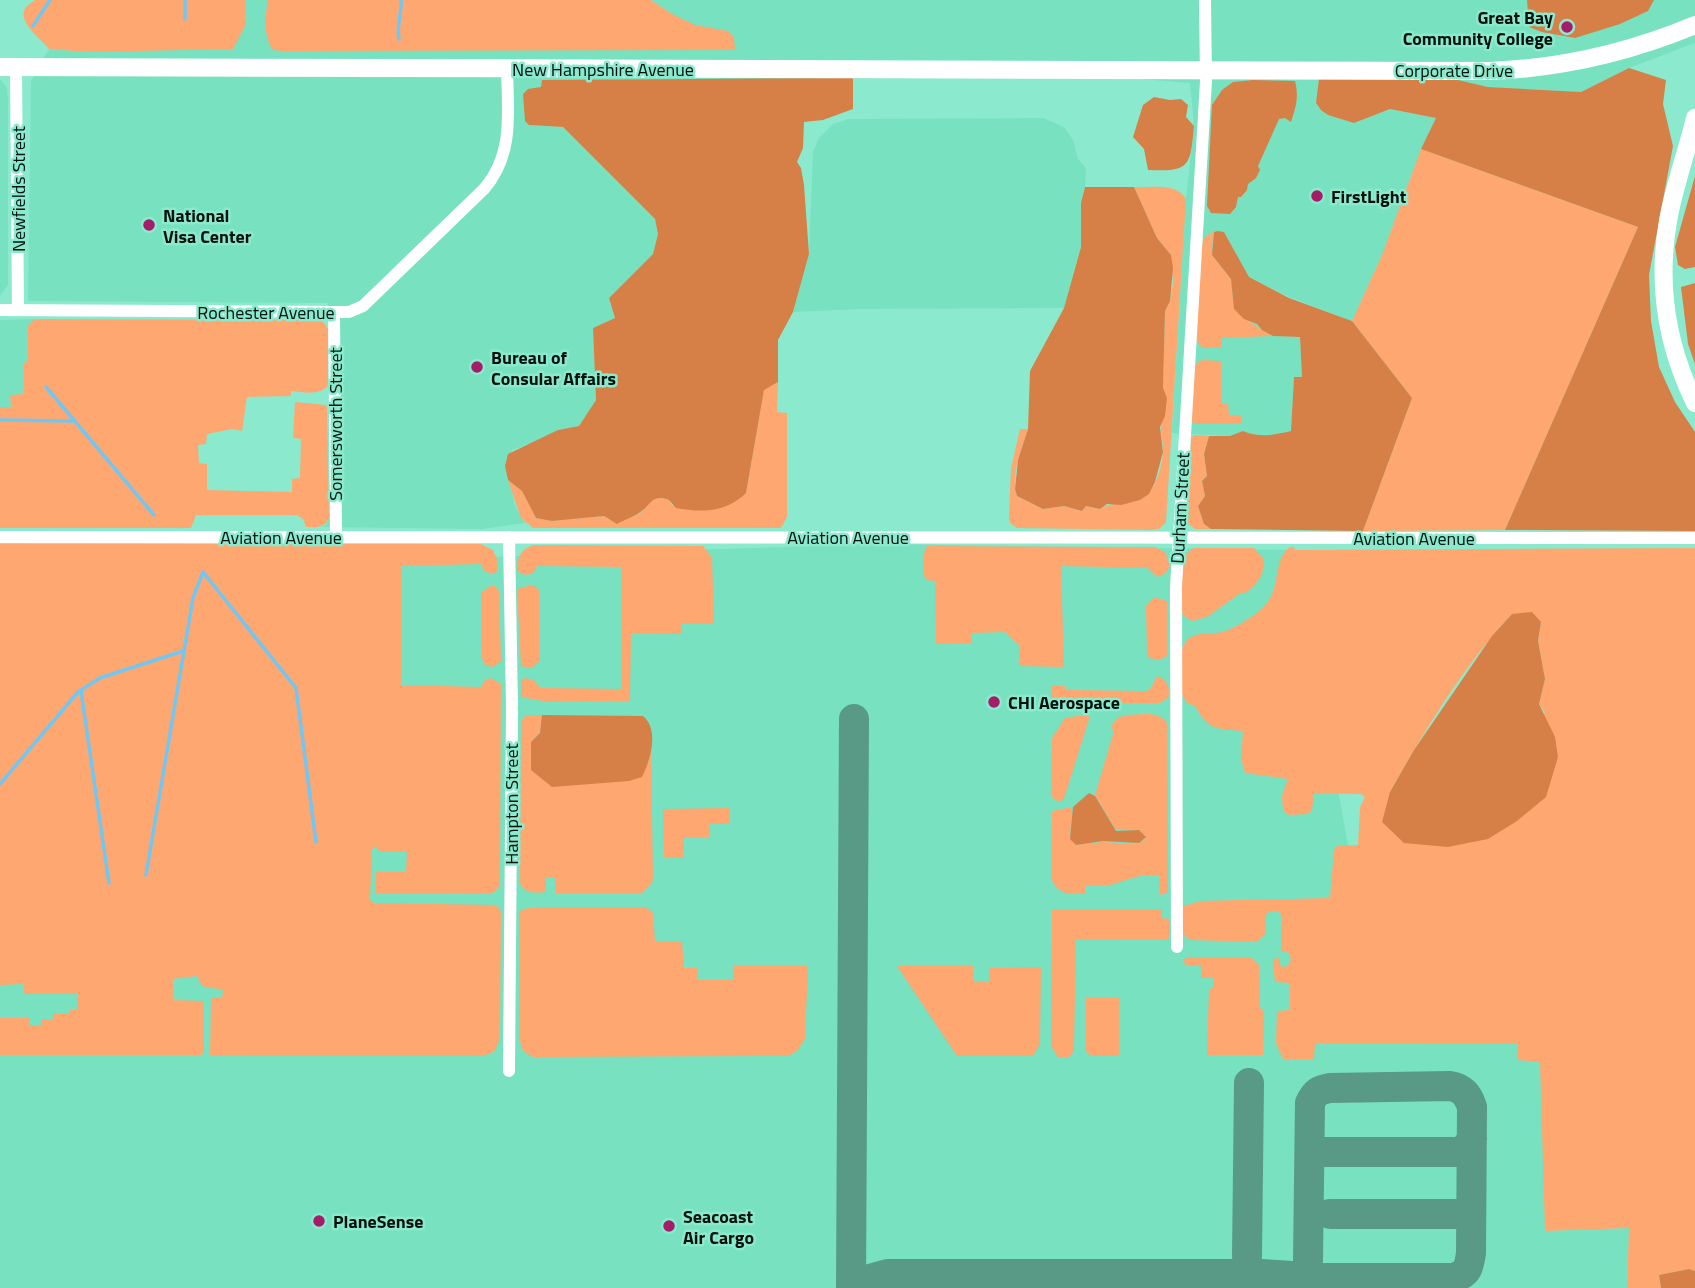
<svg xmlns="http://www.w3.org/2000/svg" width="1695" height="1288" font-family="'Titillium Web',sans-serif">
<rect width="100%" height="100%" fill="#8beacd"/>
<path fill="#77e1c0" d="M245 0H1695V43L1629 68 1581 92 1488 87 1458 80H1432L1354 123 1390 109 1437 118 1421 149 1382 255 1352 321 1289 297 1249 277 1224 232 1212 255 1231 279 1234 309 1244 319 1257 324 1262 330 1273 336 1300 337 1302 377H1294L1291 431 1270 436H1254L1243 431 1230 436 1172 433 1186 199 1194 126 1190 83 1128 78 543 80 529 125 563 127 655 219 658 234 653 254 609 298 615 318 593 328 596 400 579 426 558 430 540 440 512 450 509 481 516 508 525 523 482 529 322 527 326 525 329 517 328 303 28 301 31 81 49 49 88 52 245 26Z
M0 79 7 88 8 101V285L0 296Z
M1043 118 1064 127 1073 140 1078 159 1086 168 1085 187 1081 203V246L1064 308 862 309 793 312 809 254 813 152 819 138 833 124 848 119Z
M34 319 28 326V360L24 364V395L11 407H0V320Z
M869 544 1295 550 1360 912 1543 1047 1545 1231 1629 1228 1627 1288H0V559L399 560Z"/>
<path fill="#fea771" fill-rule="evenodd" d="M35 0H245V26L233 49 88 52 49 49C41 39 14 20 27 6 29 4 33 2 35 0Z
M268 0H651L672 14 695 25 728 31 734 37 735 50 280 51 272 49C263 32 265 18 268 0Z
M1421 149 1638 227 1505 530 1363 531 1412 398 1352 321 1382 255Z
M1134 187C1151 188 1177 182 1186 199L1166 522 1159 529 1151 530 1017 528 1010 523 1009 518 1011 468 1020 429H1028C1022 449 1010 475 1017 496L1043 509 1064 506 1082 511 1086 506 1100 509C1113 500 1132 507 1146 496 1156 488 1163 464 1163 451 1164 444 1161 437 1161 429 1161 412 1171 407 1163 388L1165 311 1170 301 1173 283 1171 255 1157 238Z
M1213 232 1212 255 1231 279 1234 309C1245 319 1260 329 1273 336L1222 338 1221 348H1202L1196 339 1202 244 1205 237Z
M34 319 322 320 328 329V386C318 396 304 392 291 391V396L247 397 242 431 232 429 207 434 206 444 198 445 199 463 207 464V490L292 492V479L300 478 301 439 293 438 295 402 327 405 329 517C325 529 317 527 306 527L303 519 297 515H196L191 528H0V407H11L10 395 24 394V363L28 360V326Z
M1202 360 1221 361 1222 403 1228 404 1229 415H1242L1241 424H1196L1191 421 1195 365Z
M778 382 777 412 787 413V517L781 528H533L521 518 508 480 522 491 536 518 552 521 604 516 609 520C618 519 629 519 637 515 651 507 648 492 669 500L672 505 746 493 764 389Z
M1194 435 1209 436 1204 454 1207 476 1202 481 1205 496 1198 506 1204 524 1211 529H1195L1186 522 1191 438Z
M0 544H481L493 550 497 559V571L493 574 484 571 481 564 401 566V685L481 687 484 681 491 678 501 684 500 887 491 894 376 893V872H406L407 851 380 852 375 846 372 850 370 900 375 903 497 905 501 912 500 1039 494 1052 482 1056 210 1055 211 998H222L223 990 202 986 197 976 173 979V1000L204 1001V1052L201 1055H0V1018H29V1025H41L42 1019H53V1014H69L70 1010H78L77 994H24V984L0 985Z
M534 545 703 546 712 557 714 624H682V634L631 633 630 701H543L521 697V681L525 678 534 680 540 688 621 689V567L537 566C534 576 525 577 517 571 518 557 520 549 534 545Z
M927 546 1155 547 1165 552 1170 565 1166 573 1157 577 1148 568 1061 566 1064 667 1019 666 1020 646 1005 632 972 633 971 644 936 643 935 581 926 580C922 572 922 554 927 546Z
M1290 547H1294L1295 550 1695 548V1271L1689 1269 1659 1275 1661 1288H1627L1629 1228 1545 1231 1540 1062 1518 1060 1517 1043 1315 1044 1314 1059H1283L1276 1043 1277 1011 1290 1010V983L1275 982 1273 959 1279 958 1281 967 1288 966 1291 959 1288 952H1281L1282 916 1278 911H1270L1266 915 1265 934 1257 942 1190 940 1183 934 1182 910 1184 906 1201 901 1330 898 1334 850 1337 846 1358 845 1360 807 1365 797 1361 794 1314 793 1312 810 1308 814 1289 815 1283 810 1282 796 1288 779 1245 773 1241 759 1243 731C1219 729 1207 730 1196 707L1186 702 1182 694V650C1183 645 1186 640 1191 637 1199 632 1214 634 1223 632 1235 628 1247 620 1257 613 1285 592 1270 562 1290 547ZM1512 614 1541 623 1538 641 1545 679 1539 704 1545 713 1390 792C1425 730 1463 666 1512 614Z
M1194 548H1254L1263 558C1266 574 1257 585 1244 594L1242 592 1207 617 1192 621 1184 616 1181 610C1182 591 1175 558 1194 548Z
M531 585 536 587 539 591V662L531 668 521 666 517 589Z
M490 586H495L499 591 501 661 493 667 485 665 482 658 481 593Z
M1154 597 1167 601V656L1160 660 1149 658 1147 654 1146 606Z
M1157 676C1167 679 1171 688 1168 698L1160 703H1052L1051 686H1065L1066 690 1147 691 1151 688Z
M542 715 540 733 535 737 648 764 651 750 653 877 652 883 641 894H556L555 878 546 877 545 892C535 893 525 894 520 883L521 721 525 716Z
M1125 715C1139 715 1159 710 1167 723L1168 892 1160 895 1159 875H1143L1110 885H1085V894C1069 894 1058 895 1051 878L1052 811 1072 807 1070 839 1076 845 1103 842 1139 844 1146 837 1139 829 1116 830 1095 795 1114 731 1111 729C1112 722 1118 717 1125 715Z
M1077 716H1090L1064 799 1059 802 1051 797 1052 738 1065 718Z
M729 808V823L710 824 709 837H684L683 858 664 857 663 809Z
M539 907H646L653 913 655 941H682L684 968H697V980H733L734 966H808L805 1039 797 1051 788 1056 533 1057 523 1051 519 1039V912L523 909Z
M1052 909H1162V918L1170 919 1169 938 1163 940 1076 939 1074 1051 1069 1057H1058L1051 1046Z
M1187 957H1251L1259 965 1260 1008 1264 1011 1263 1055H1207L1209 989 1213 988V978L1201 977V966L1185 965 1184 960Z
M897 966H973V981H989V968L1041 967 1040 1044 1033 1056H957Z
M1086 998H1119V1056H1091L1086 1051Z"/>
<path fill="#d68048" d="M1527 0H1654L1648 11 1620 24 1575 38 1542 32 1529 27Z
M1629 68 1666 80 1663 104 1673 146 1649 275 1651 321 1659 367 1675 402 1695 432V531L1505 530 1638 227 1421 149 1436 118 1390 109 1354 123 1328 115 1321 110 1316 103 1319 79 1458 80 1488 87 1581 92Z
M853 78V109L823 120 804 122 803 148 797 162 801 168 804 185 809 254 793 312 778 340V382L764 390 746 493C727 512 702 513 676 508L669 500C651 493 651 506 639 513 633 517 624 520 617 524L604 516 552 521 536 518 522 491 508 480 505 466 508 454 558 430 579 426 596 400 593 328 615 318 609 298 653 254 658 234 655 219 563 127 529 125 525 121 523 94 528 89 541 87 542 80Z
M1253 80 1295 81C1299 97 1296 107 1291 122L1285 118 1279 119 1258 166 1260 170 1256 178 1248 184 1247 190 1241 197H1238L1236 207 1230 214 1211 213 1207 206 1212 105 1222 90 1233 82Z
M1154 97 1170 100 1181 99 1188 105 1186 117 1194 126C1190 166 1191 172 1148 170L1144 149 1133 137 1143 105Z
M1695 176V267L1685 269 1678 265 1675 247Z
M1085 187H1134L1157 238 1171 255 1173 268 1170 301 1165 311 1163 388 1167 398 1165 416 1160 427 1163 452 1155 482 1149 494 1140 500 1121 505 1107 504 1100 509 1086 506 1082 511 1064 506 1043 509 1017 496 1015 489 1018 460 1028 429 1030 371 1064 308 1081 247V203Z
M1218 231 1224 232 1249 277 1289 298 1352 321 1412 398 1363 531 1211 529 1204 524 1198 506 1205 496 1202 481 1207 476 1204 454 1209 436H1230L1243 431C1259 438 1274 435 1291 431L1294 377H1302L1300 337 1273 336 1262 330 1257 324 1244 319 1234 309 1231 279 1212 255 1214 232Z
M1695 283V364L1688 344 1681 287Z
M1532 612 1541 622 1538 641 1545 679 1539 704 1555 737 1558 757 1546 797 1517 821 1488 839 1448 847 1404 843 1382 822 1390 792 1414 750 1492 636 1512 614Z
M542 715 643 716C660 730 650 761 642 777L629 781 552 787 531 770V742L540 733Z
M1089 793 1095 796 1116 831 1139 830 1146 837 1139 843 1103 841 1076 845 1070 839 1073 807Z
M1689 1269 1695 1271V1288H1661L1659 1275Z"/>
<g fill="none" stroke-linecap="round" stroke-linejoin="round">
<path stroke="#72c7f2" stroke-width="3.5" d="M185 0V19
M33 26 50 0
M399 39C396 25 402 14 401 0
M46 387 154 515
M0 420 74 421
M81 691 109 883
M0 784 78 692 100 678 183 651
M146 875 193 598 203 572 296 688 316 842"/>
<path stroke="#589a86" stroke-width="30" d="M1325 1152H1458L1465 1149 1472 1139
M1330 1214H1457
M1247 1256 1249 1083
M851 1288 854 719
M860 1288 870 1279 888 1274H1262L1322 1278H1454C1468 1273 1469 1267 1471 1253L1472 1107C1468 1095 1463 1088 1450 1086L1330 1088C1319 1090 1315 1092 1310 1103L1308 1260"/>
<path stroke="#fff" stroke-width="12" d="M16 67 18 310
M0 310 334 312H349L363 306 484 189C514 154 508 113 507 69
M334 312 336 537
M0 537 1695 538
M509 537 512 707 509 1071
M1177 947 1176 587 1206 81 1205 0"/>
<path stroke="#fff" stroke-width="18" d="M0 67 1490 71C1562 68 1628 53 1695 25
M1695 118C1687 152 1674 186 1668 221 1657 284 1667 346 1695 403"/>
</g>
<g fill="#a31d69" stroke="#8beacd" stroke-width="2.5">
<circle cx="1567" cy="27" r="7"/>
<circle cx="1317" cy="196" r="7"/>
<circle cx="149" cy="225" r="7"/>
<circle cx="477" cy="367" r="7"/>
<circle cx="994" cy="702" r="7"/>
<circle cx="319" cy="1221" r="7"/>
<circle cx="669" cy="1226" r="7"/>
</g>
<g text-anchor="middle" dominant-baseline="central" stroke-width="5" stroke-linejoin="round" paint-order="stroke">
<g font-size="18" font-weight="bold" fill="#00110c" stroke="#8beacd" text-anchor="start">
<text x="1553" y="17" text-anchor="end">Great Bay<tspan x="1553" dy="21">Community College</tspan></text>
<text x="1331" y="196">FirstLight</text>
<text x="163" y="215">National<tspan x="163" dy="21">Visa Center</tspan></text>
<text x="491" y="357">Bureau of<tspan x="491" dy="21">Consular Affairs</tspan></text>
<text x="1008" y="702">CHI Aerospace</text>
<text x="683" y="1216">Seacoast<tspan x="683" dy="21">Air Cargo</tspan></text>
<text x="333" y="1221">PlaneSense</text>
</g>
<g font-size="18" fill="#00110c" stroke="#8beacd">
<text x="603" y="69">New Hampshire Avenue</text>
<text x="1454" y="70">Corporate Drive</text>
<text transform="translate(18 189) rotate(-90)">Newfields Street</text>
<text x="266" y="312">Rochester Avenue</text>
<text transform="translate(335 424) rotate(-90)">Somersworth Street</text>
<text transform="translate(1180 508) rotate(-87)">Durham Street</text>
<text x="281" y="537">Aviation Avenue</text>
<text x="848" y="537">Aviation Avenue</text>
<text x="1414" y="538">Aviation Avenue</text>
<text transform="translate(511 804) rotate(-90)">Hampton Street</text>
</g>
</g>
</svg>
